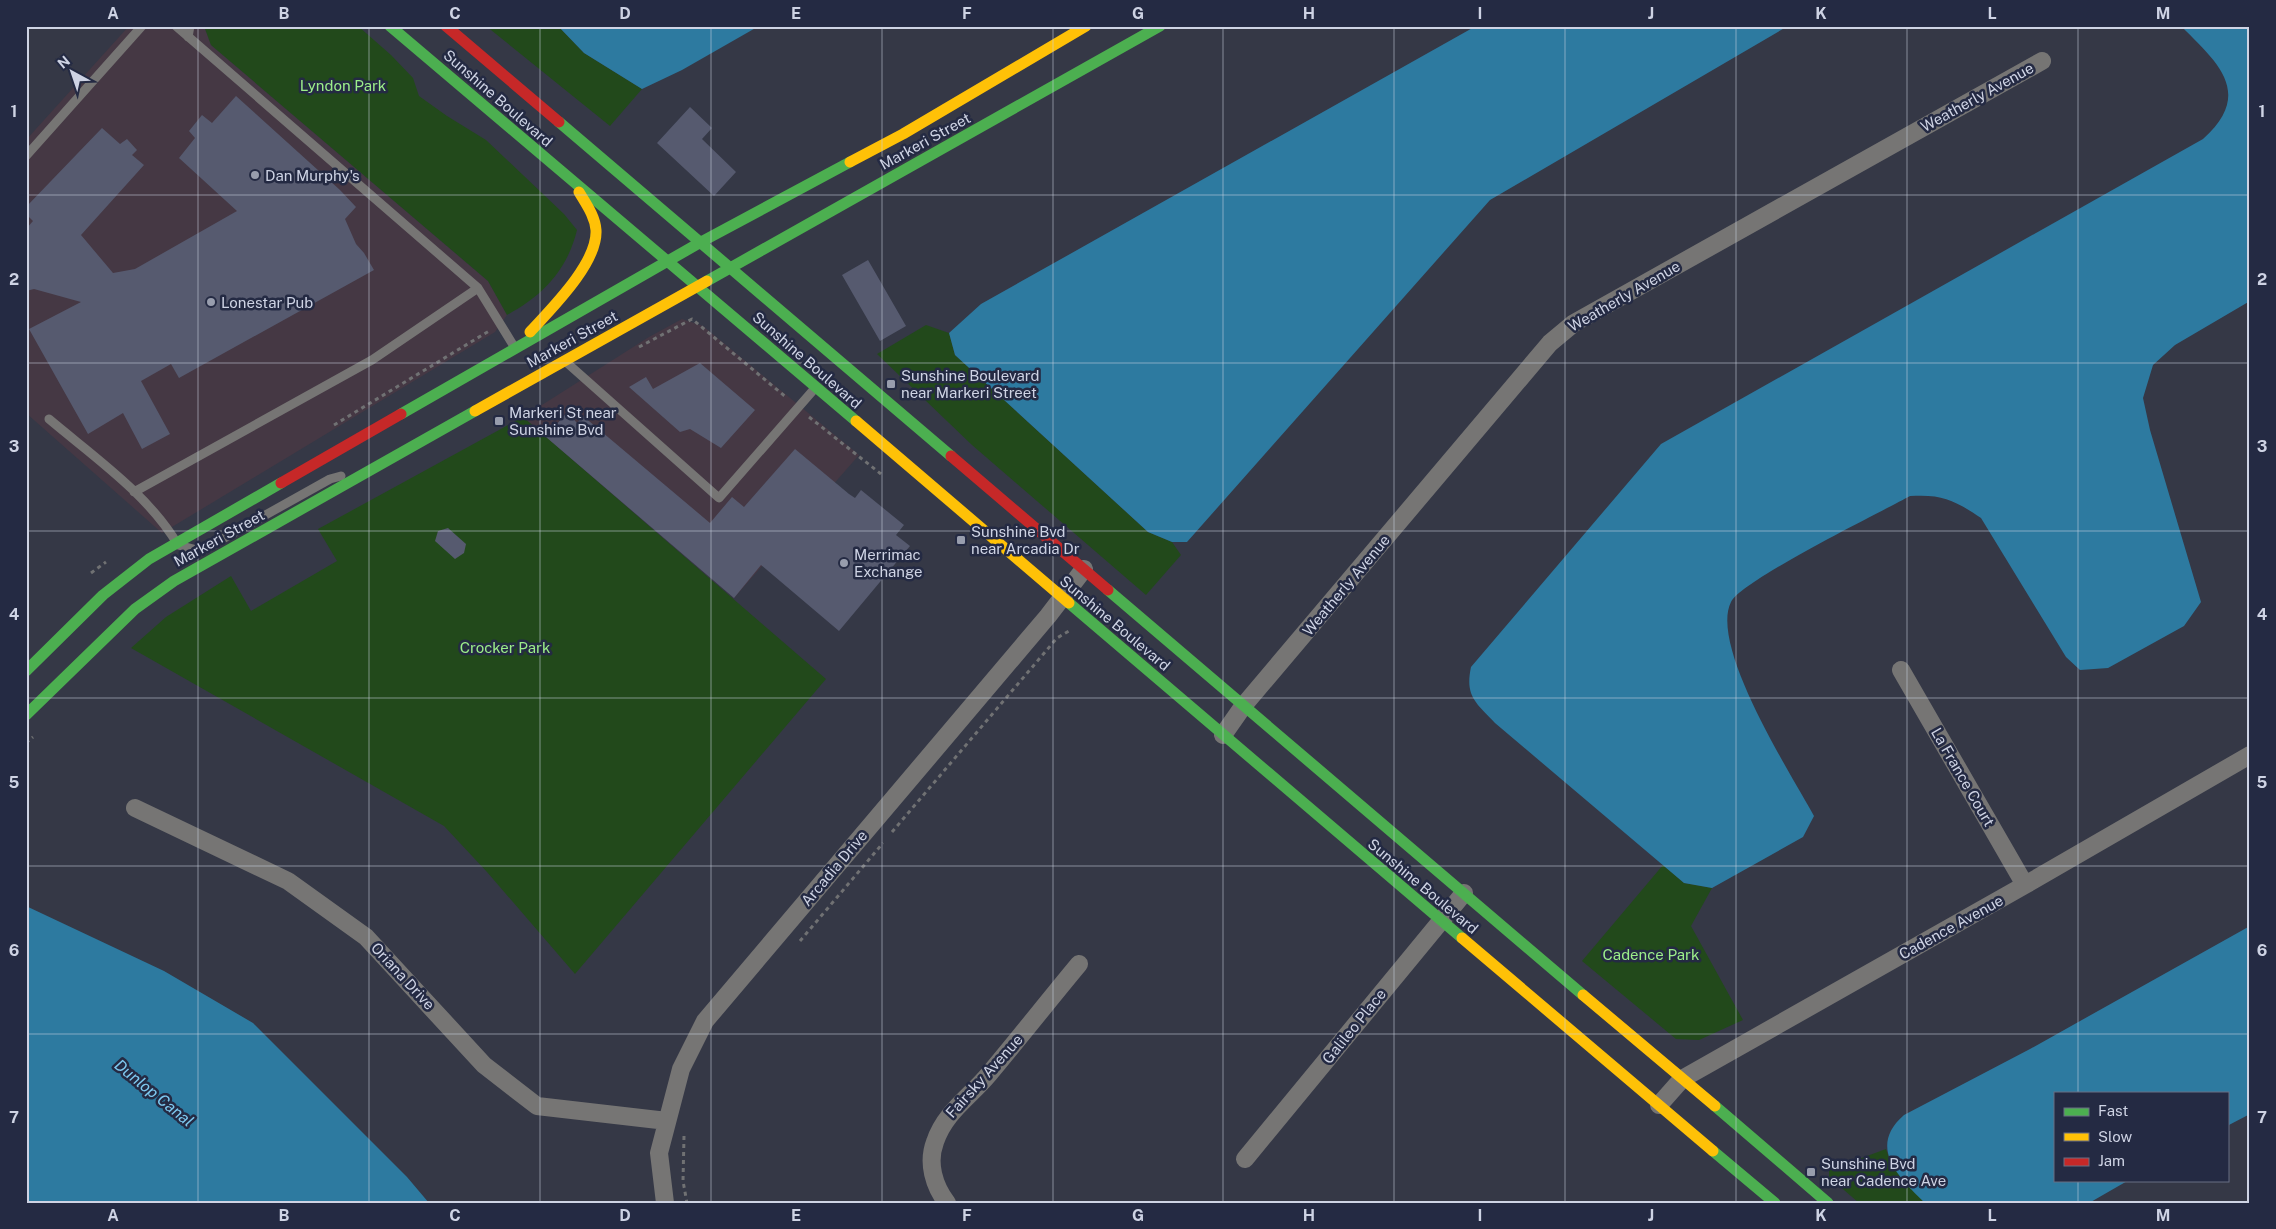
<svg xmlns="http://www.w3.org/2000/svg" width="2276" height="1229" font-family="'Public Sans',sans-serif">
<rect width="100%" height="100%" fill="#353846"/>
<path fill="#453844" d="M129 26H204L211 45 488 281 507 315 495 332 162 533 26 413V140Z
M682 319 703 326 859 455 734 598 523 417 649 337Z"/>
<path fill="#22491b" d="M204 26H358L391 55 413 78 419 96 447 116 486 140 564 214 577 230C567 271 542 296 507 315L488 281 211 45Z
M486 26H558L584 53 642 89 610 126Z
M926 325 949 333 955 355 1148 532 1172 542 1181 555 1146 595 972 445 877 354Z
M523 417 826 679 575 974 487 872 444 826 131 648 166 617 231 576 251 611 337 561 318 529Z
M1663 865 1684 883 1712 888 1691 926 1743 1020 1699 1040 1676 1039 1582 961Z
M1886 1149 1891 1164 1925 1203H1859L1829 1177V1170Z"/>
<path fill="#2d7aa0" d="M558 26H759L682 70 642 89 584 53Z
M1476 26H1788L1490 200 1187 542H1172L1148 532 955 355 949 333 981 304Z
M2181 26H2250V301L2175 345 2153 365 2143 398 2150 430 2201 602 2184 626 2108 668 2080 670 2066 657 1981 518C1954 500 1943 494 1910 496 1881 512 1742 580 1731 602 1709 646 1791 774 1814 816L1803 837 1712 888 1684 883 1495 723C1475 702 1465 696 1471 667L1661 444 2203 139C2254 93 2218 63 2181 26Z
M26 906 164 971 253 1023 407 1177 429 1203H26Z
M2250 926V1114L2227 1126V1093H2055V1180H2129L2089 1203H1925C1899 1178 1867 1147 1904 1115L2030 1049Z"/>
<path fill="#565a6f" d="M236 96 340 190 356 207 345 219 356 244 364 253 374 270 179 378 171 364 141 381 170 434 142 449 123 413 88 434 29 329 81 302 34 289 26 291V229L33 221 26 214V207L102 128 120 144 127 139 137 150 132 155 144 165 81 235 113 273 135 269 237 211 179 158 195 138 189 131 202 115 212 123Z
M690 107 712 128 702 139 736 172 714 196 657 143Z
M868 260 906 326 880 341 842 275Z
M700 363 755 410 721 448 690 429 680 432 629 387 646 377 653 389Z
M567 412 577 423 583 416 710 523 732 497 744 507 795 449 849 494 855 498 861 490 904 525 896 535 910 546 839 631 761 565 734 598 546 437Z
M448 528 466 544 464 553 455 559 435 541 438 531Z"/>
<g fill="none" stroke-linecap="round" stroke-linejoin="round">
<path stroke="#707173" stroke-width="3" stroke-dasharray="4 4" stroke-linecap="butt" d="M639 347 692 319 787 398
M809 417 881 474
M334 425 489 331
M91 573 106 562
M26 743 33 737
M892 832 1057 638 1069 631
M800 941 883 843
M684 1136 683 1181 687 1203"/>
<path stroke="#767574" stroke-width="9" d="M176 26 478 288 515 348
M188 37 190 26
M26 156 142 26
M566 362 719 498 816 387
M49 419C94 457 148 494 178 545L201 551 330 479 341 476
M134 492 372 360 478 288"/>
<path stroke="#767574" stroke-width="18" d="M1901 670 2025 885
M1223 735 1244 705 1550 343 1574 323 2042 61
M135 808 288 881 366 937 484 1065 537 1106 667 1121
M1659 1105 1682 1079 2025 885 2250 755
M1245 1159 1464 893
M665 1203 659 1153 681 1069 705 1021 1048 616 1084 569
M947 1203C934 1186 927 1163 935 1142 945 1112 970 1097 989 1074 1020 1037 1049 1000 1079 964"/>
<path stroke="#4caf50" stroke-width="11" d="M390 26 856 421
M559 122 951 456
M707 281 1160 26
M401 414 701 242 850 162
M1108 590 1583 995
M1069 603 1462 938
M26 671 103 595 149 559 281 483
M26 715 135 609 174 581 475 411
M1715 1106 1828 1203
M1713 1151 1775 1203"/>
<path stroke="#ffc107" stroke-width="11" d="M850 162 903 134 1086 26
M530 332C551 309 598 263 596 230 595 216 586 204 579 192
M475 411 707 281
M856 421 1069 603
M1462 938 1713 1151
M1583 995 1715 1106"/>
<path stroke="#c62828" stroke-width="11" d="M446 26 559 122
M951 456 1108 590
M281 483 401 414"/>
</g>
<path fill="none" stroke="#ced3e4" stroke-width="1" stroke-opacity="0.55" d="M198 26V1203M369 26V1203M540 26V1203M711 26V1203M882 26V1203M1053 26V1203M1223 26V1203M1394 26V1203M1565 26V1203M1736 26V1203M1907 26V1203M2078 26V1093M26 195H2250M26 363H2250M26 531H2250M26 698H2250M26 866H2250M26 1034H2250M2078 1180V1203"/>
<g fill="#989dad" stroke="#242a43" stroke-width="2">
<circle cx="255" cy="175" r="5"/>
<circle cx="211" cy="302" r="5"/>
<rect x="886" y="379" width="10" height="10" rx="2.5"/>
<rect x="494" y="416" width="10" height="10" rx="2.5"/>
<rect x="956" y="535" width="10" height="10" rx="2.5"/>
<circle cx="844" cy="563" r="5"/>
<rect x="1806" y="1167" width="10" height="10" rx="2.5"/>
</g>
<g text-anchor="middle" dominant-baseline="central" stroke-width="5" stroke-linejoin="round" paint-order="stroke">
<g font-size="15" fill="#9cee8a" stroke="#242a43">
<text x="343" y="85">Lyndon Park</text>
<text x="505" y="647">Crocker Park</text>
<text x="1651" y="954">Cadence Park</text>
</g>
<g font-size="15" fill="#ced3e4" stroke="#242a43">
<text transform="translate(1977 97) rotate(-29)">Weatherly Avenue</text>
<text transform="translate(498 98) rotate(41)">Sunshine Boulevard</text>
<text transform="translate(925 141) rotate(-29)">Markeri Street</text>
<text transform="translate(1624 296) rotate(-30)">Weatherly Avenue</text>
<text transform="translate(572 339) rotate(-29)">Markeri Street</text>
<text transform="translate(807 360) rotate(41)">Sunshine Boulevard</text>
<text transform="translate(219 538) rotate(-29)">Markeri Street</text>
<text transform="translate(1346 585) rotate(-50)">Weatherly Avenue</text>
<text transform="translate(1115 623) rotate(40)">Sunshine Boulevard</text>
<text transform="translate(1963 777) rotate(60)">La France Court</text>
<text transform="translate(834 868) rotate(-50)">Arcadia Drive</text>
<text transform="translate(1423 886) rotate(40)">Sunshine Boulevard</text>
<text transform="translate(1951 927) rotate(-29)">Cadence Avenue</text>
<text transform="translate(403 976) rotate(47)">Oriana Drive</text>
<text transform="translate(1354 1026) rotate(-51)">Galileo Place</text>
<text transform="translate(984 1076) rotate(-48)">Fairsky Avenue</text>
</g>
<g font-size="15" fill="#ced3e4" stroke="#242a43" text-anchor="start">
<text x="265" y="175">Dan Murphy's</text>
<text x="221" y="302">Lonestar Pub</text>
<text x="901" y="375">Sunshine Boulevard<tspan x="901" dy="17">near Markeri Street</tspan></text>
<text x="509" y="412">Markeri St near<tspan x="509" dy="17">Sunshine Bvd</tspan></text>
<text x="971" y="531">Sunshine Bvd<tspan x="971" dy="17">near Arcadia Dr</tspan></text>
<text x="854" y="554">Merrimac<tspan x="854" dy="17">Exchange</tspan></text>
<text x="1821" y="1163">Sunshine Bvd<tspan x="1821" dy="17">near Cadence Ave</tspan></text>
</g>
<g font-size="16" font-style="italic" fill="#7ec9f0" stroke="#242a43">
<text transform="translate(154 1093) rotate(39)">Dunlop Canal</text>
</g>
</g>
<rect width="2276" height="1229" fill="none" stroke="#242a43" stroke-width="55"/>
<rect x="2054" y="1092" width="175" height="90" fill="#242a43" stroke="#686e83"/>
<rect x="2064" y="1108" width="25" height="8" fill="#4caf50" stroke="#686e83"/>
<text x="2098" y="1116" font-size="15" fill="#ced3e4">Fast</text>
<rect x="2064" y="1133" width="25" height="8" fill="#ffc107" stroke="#686e83"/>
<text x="2098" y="1142" font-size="15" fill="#ced3e4">Slow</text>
<rect x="2064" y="1158" width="25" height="8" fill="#c62828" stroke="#686e83"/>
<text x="2098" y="1166" font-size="15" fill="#ced3e4">Jam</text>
<g transform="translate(72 72) rotate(320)" stroke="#242a43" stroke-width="4" paint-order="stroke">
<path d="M0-4L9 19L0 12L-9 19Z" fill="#ced3e4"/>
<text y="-8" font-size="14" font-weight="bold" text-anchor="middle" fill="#ced3e4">N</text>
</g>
<rect x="28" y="28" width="2220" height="1174" fill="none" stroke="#ced3e4" stroke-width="2"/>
<g font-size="16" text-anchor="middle" font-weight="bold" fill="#ced3e4">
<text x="113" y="19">A</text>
<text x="284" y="19">B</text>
<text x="455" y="19">C</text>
<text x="625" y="19">D</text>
<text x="796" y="19">E</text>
<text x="967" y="19">F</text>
<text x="1138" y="19">G</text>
<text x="1309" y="19">H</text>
<text x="1480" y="19">I</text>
<text x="1651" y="19">J</text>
<text x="1821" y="19">K</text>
<text x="1992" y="19">L</text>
<text x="2163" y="19">M</text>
<text x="14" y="117">1</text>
<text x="2262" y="117">1</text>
<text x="14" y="285">2</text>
<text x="2262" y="285">2</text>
<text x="14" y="452">3</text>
<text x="2262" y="452">3</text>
<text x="14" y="620">4</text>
<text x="2262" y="620">4</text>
<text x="14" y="788">5</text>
<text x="2262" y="788">5</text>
<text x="14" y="956">6</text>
<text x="2262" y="956">6</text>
<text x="14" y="1123">7</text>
<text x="2262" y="1123">7</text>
<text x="113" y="1221">A</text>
<text x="284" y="1221">B</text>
<text x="455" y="1221">C</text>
<text x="625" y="1221">D</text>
<text x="796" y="1221">E</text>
<text x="967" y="1221">F</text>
<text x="1138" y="1221">G</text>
<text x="1309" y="1221">H</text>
<text x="1480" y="1221">I</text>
<text x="1651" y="1221">J</text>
<text x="1821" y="1221">K</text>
<text x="1992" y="1221">L</text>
<text x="2163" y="1221">M</text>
</g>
</svg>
